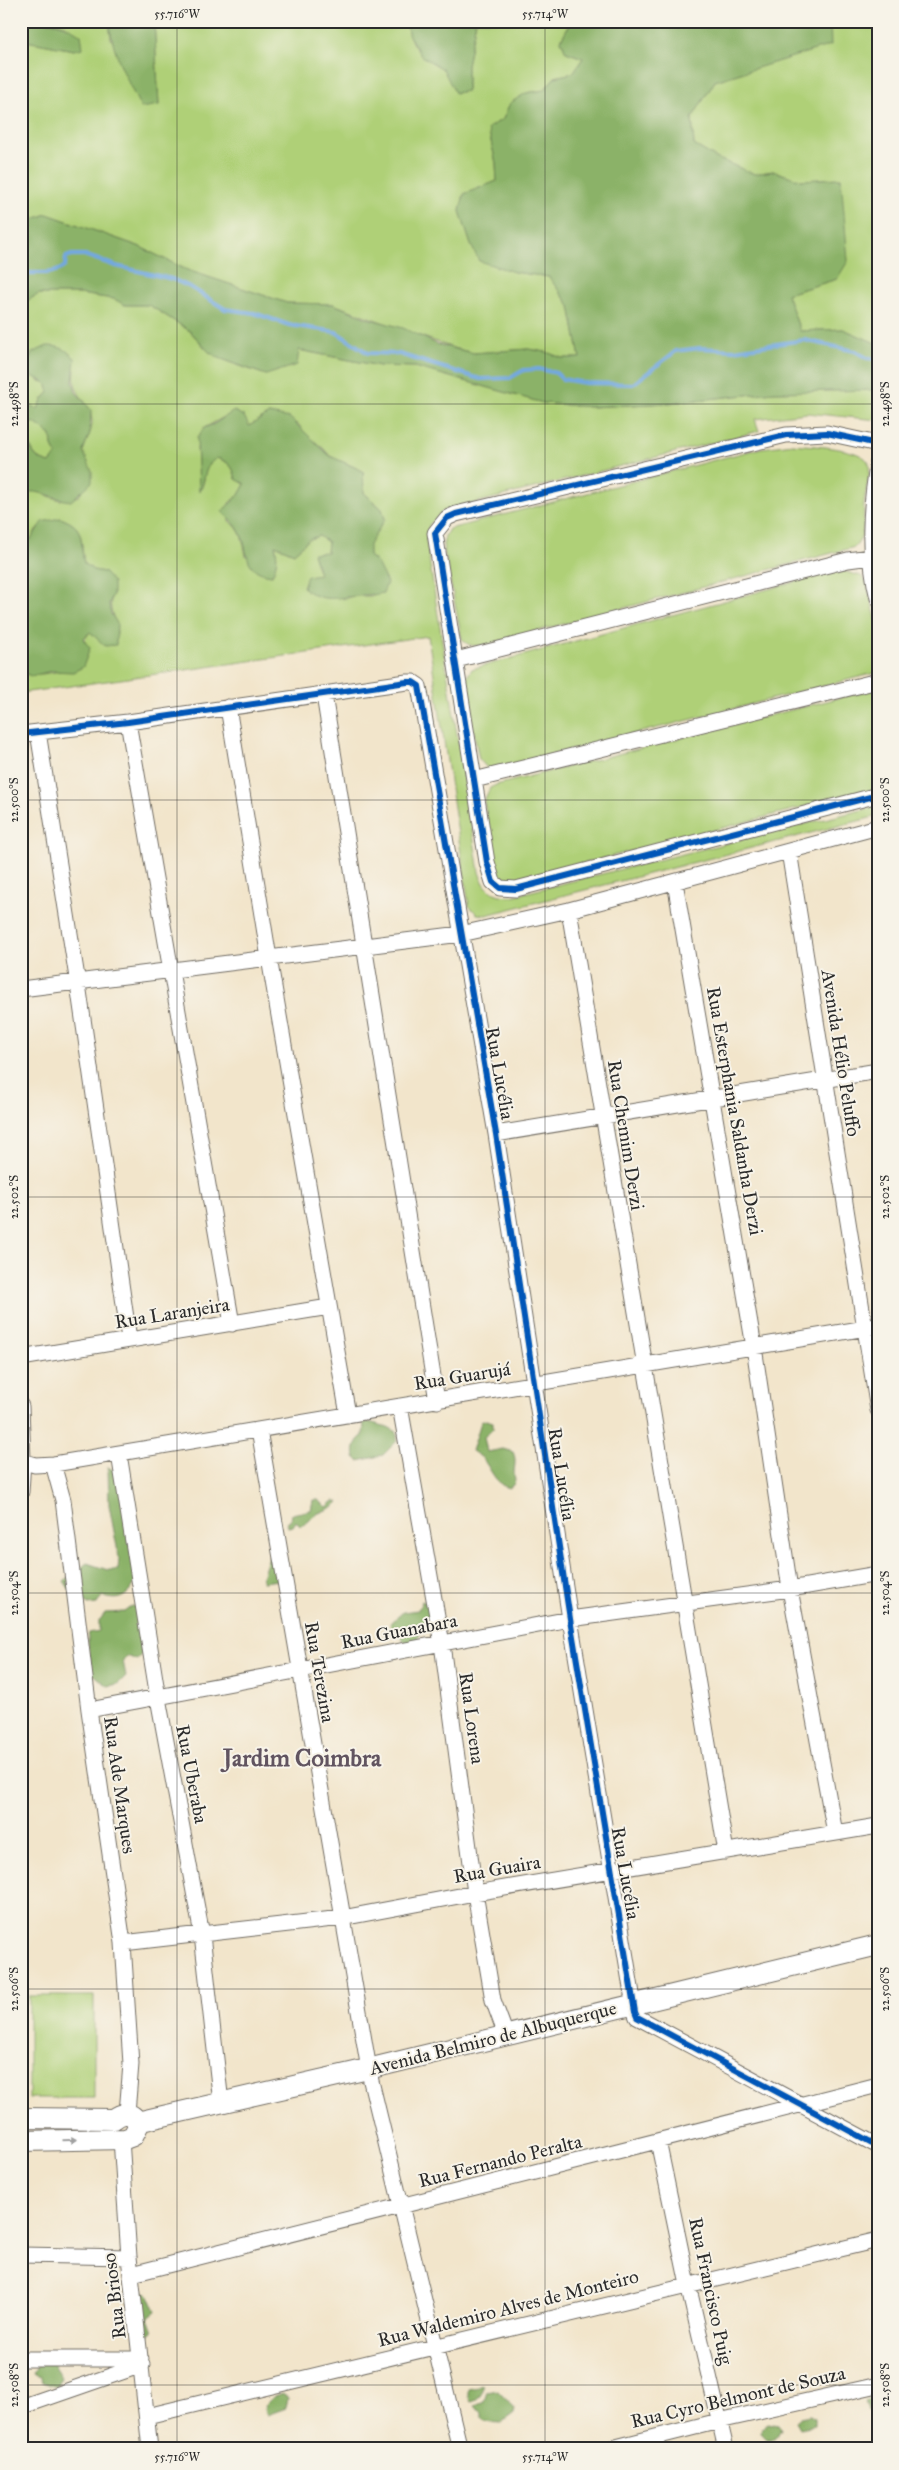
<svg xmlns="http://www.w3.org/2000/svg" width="899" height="2470" font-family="'IM FELL Great Primer',serif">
<rect width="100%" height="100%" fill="#f7f3e8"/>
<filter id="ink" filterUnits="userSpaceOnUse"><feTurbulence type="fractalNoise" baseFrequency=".02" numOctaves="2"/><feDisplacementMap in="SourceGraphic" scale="10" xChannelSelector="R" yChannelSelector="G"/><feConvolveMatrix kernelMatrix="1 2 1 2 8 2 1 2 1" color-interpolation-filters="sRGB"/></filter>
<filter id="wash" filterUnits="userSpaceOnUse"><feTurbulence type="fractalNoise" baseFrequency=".0096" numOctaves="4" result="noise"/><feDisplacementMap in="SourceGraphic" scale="20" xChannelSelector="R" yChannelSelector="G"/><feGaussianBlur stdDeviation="1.12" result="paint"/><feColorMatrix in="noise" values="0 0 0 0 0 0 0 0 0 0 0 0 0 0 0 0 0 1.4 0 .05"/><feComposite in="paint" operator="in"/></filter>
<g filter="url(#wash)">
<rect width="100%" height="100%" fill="#f2e5cb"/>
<path fill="#afd077" stroke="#6d7e51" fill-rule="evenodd" d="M48 21H109L111 39 159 105 154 21H407C409 51 422 54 443 69 451 75 459 83 467 90V65L476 21H571L561 40 566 52 583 58 573 73 555 77 544 90 526 93 503 119 488 128 496 163 497 181 464 194 460 211 471 245 514 272 549 277 570 306 580 358H562L546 352 528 349 474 353 456 349 333 304 287 303 187 270 138 246 47 214 21 224V40L74 50 66 25Z
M830 21H878V344L843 329 800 331 787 294 837 279 841 178 801 180 773 171 754 174 716 158 694 145 692 118 715 81 830 45Z
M39 294H80L114 299 126 305H149L190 331 209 352 231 363 266 375 298 350 380 366 415 367 543 403 591 407 669 403 774 392 878 390V420L807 413 755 419 759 431 443 511 429 525 426 540 479 872C485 890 493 896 512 896L878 806V816L486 915 477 914 469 906 428 636 21 693V672L42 674 62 671 90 632 117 634C117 618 106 610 113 594L104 572 93 570 84 563C80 540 86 527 60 518L36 530 31 539 21 543V493L32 490 60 500 79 496C87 482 90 465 83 451 85 441 93 431 92 421 90 397 71 398 75 370L37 380 46 383 49 392 42 400 38 409 28 405 21 409V304ZM269 414 299 425 305 434 323 448 330 456 363 471 364 493 382 509 385 519 368 545 369 556 377 563 373 596H353L343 599 319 574 315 563 327 553 328 542 319 536 309 539 294 553 275 545C278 557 277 564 272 575L246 556C243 541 242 529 229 521V503L239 495 245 484 236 479C233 466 229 462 216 458 202 467 207 479 200 491L197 448 204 428 224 417 249 426Z
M21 417 24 421 35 423 51 435 52 446 57 454 50 463C37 460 33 454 28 441L21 445Z
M793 444C808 446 865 447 869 464 871 475 865 491 864 503 863 518 866 535 855 547L484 645C474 646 469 647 462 639L443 545 445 536 449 529 761 448Z
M839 570 861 576 866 581 878 626V670L875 673 495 769H488L479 759 464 681 472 669Z
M878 688V788L519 880C507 881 500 877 495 867L484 801 490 788 496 785Z
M29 1996H94V2098H29Z"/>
<path fill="#8bb268" stroke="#5b6e4a" d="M21 21C46 21 60 20 81 35L83 48 74 50 21 40Z
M109 21H154L159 105 141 108C127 80 112 52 109 21Z
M407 21H476L467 65V91L455 93 443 69 421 56 408 34Z
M571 21H830L831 45 715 81 692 118 694 145 716 158 754 174 773 171 801 180 841 178 848 261 837 279 787 294 800 331 843 329 878 344V390L774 392 669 403 591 407 543 403 415 367 380 366 299 350 297 365 266 375 219 358 209 352 190 331 149 305H125L114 299 80 294H39L21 304V224L47 214 138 246 187 270 287 303 333 304 367 318 403 328 437 344 456 349 474 353 528 349 546 352 562 358H580L570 306 549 277 514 272 479 261 471 245 460 211 464 194 497 181 496 163 488 128 503 119 510 103 526 93 544 90 555 77 573 73 583 58 566 52 561 40Z
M47 346C60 346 66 349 75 358L73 382 76 392 91 410 90 433 83 451 92 471V482L71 501C53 499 40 488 21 493V445L28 441C33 454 36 460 50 463L57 454 52 446 51 435 35 423 24 421 21 409 28 404 38 409 42 400 49 392 46 383 28 374V363L32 353Z
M234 411 244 416 249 426 269 414 290 418 330 456 363 471 364 493 382 509 385 519 369 545V556L377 563 387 583 383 593C374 596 365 594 356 596 336 598 319 603 303 587L307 576 319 574 313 553 327 552 328 542 319 536 309 539 294 553 275 545C278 557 277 564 272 575 240 572 251 549 238 529 235 523 227 518 222 511L239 495 245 484 236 479C233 466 229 462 217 458 202 467 207 479 199 492L197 438 204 428 214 424Z
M60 518C87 527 79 540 84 563L93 570 104 572 113 582V594L109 604 111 614 117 623 116 645 105 646 90 632 83 639 90 648 83 667 73 672 52 671 31 676 21 672V543L31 539 42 522Z
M486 1420 493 1422V1429L484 1437 487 1452 503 1449 513 1452C518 1462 512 1470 515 1479L514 1484 509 1488C496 1486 490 1467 482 1458 480 1456 475 1453 472 1451L481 1422Z
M369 1422 388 1427 397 1432V1441L383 1455 359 1461 355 1457C353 1450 356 1439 363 1436L364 1423Z
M108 1467 118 1473 136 1581C129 1596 119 1603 102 1596L97 1604 88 1605 70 1590 64 1581 87 1563 108 1570H118L119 1558 109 1505Z
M313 1500H318L327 1507 334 1501 339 1502C333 1508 325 1510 317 1514 310 1518 311 1522 300 1526L296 1521 293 1526 288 1527 287 1522 291 1519 292 1514 311 1510Z
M269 1556H274L278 1580 263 1582 262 1577Z
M422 1601C435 1606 430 1616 426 1626L421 1628C419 1639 417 1642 407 1645L398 1633H393L390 1624 403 1612 418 1610Z
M132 1606 140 1607 143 1615 137 1625 142 1655 137 1660 127 1656 123 1661 126 1676 118 1684 108 1686 92 1673C91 1660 86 1644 89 1633L99 1631V1621L105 1613 124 1612Z
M143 2292 148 2293 156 2312 148 2318 153 2332 148 2336 143 2335 145 2325 141 2322 139 2295Z
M52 2363 61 2377 58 2387 42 2382 41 2377 33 2374 37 2365Z
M483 2384C485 2391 479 2400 471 2401L468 2396V2389L479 2387Z
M498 2390 515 2408 514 2413 501 2423 486 2422 482 2418V2413L475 2405 484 2401 487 2392Z
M283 2393 288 2399 286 2408 267 2415C261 2403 274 2396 283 2393Z
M869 2399H878V2411H868L865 2401Z
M811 2415 815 2418V2425L800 2428 796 2421 801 2417Z
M768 2423 778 2425 781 2429 775 2439H767L761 2433 762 2428Z"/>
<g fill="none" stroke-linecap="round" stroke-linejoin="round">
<path stroke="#72a8e0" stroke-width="4" d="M21 274C36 271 52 277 65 266L66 257 72 255H84L116 266 172 279 190 287 225 309 254 313 289 325 336 332 368 353 399 354 480 379 510 378 524 370 539 369 556 373 562 379 585 383 633 384 676 351 700 348 734 350 804 340 855 351 867 358 878 359"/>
</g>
</g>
<g filter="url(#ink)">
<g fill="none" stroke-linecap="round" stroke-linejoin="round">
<defs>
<path id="street" d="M878 444 827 433 786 435 456 514 447 518 435 533 487 862 493 882 500 888 516 889 878 795
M878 462C870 504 867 557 878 598
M456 660 848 560 878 556
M324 695 437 1401
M228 707 269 958 348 1415
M128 722 232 1324
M38 732 78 984 129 1339
M21 734 128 722 407 682H413L419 686 496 1134 570 1619 635 2012 637 2017 878 2146
M474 780 878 681
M789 851 878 1410
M675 882 754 1347 790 1589 835 1833
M569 910 726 1852
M21 989 461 934 569 910 878 827
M496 1134 878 1071
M21 1358 329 1307
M21 1406 23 1461 21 1492
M400 1406 442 1644 475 1893 493 2000 506 2035
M259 1430 371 2081 460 2449
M119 1454 158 1698 202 1935 221 2103
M21 1461 35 1465 54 1464 878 1326
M53 1464 63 1500 89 1710 123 1943 131 2064 127 2113
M89 1710 570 1619 790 1589 878 1574
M123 1943 342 1918 475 1893 878 1826
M121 2139 129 2257 150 2449
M658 2141 688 2285 726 2449
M21 2255 129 2257
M132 2274 878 2085
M21 2359H141
M21 2407 142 2365
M147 2416 878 2240
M608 2449 719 2421 878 2385"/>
<path id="secondary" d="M21 2118 114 2119C123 2111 135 2112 138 2126L133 2136 125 2139 21 2141
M137 2122 368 2069 878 1945"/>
</defs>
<use href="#street" stroke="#716c63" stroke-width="17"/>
<use href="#secondary" stroke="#716c63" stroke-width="22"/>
<use href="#street" stroke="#fff" stroke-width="15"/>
<use href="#secondary" stroke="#fff" stroke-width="20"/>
<defs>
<path id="cycleway" d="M878 444 827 433 786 435 456 514 447 518 435 533 487 862 493 882 500 888 516 889 878 795
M21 734 128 722 407 682H413L419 686 496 1134 570 1619 635 2012 637 2017 878 2146"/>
</defs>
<use href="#cycleway" stroke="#f7f3e8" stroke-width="9"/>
<use href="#cycleway" stroke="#0057b8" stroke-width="6"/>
</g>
<defs><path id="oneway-solid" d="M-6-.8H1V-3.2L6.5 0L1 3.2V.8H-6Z" transform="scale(1.25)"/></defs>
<use fill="#a0a0a0" href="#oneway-solid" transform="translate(70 2140) rotate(-1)"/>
</g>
<path fill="none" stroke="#2b2b2b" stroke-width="1" stroke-opacity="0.45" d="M177 21V2449M545 21V2449M21 404H878M21 800H878M21 1197H878M21 1593H878M21 1989H878M21 2385H878"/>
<g text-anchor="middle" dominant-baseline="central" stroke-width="4" stroke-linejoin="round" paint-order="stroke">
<g font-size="19" fill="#2b2b2b" stroke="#f7f3e8">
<text transform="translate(841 1053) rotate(81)">Avenida Hélio Peluffo</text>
<text transform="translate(500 1073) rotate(80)">Rua Lucélia</text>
<text transform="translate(735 1111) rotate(80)">Rua Esterphania Saldanha Derzi</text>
<text transform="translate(626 1135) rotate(81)">Rua Chemim Derzi</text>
<text transform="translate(172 1313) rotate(-9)">Rua Laranjeira</text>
<text transform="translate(462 1376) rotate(-9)">Rua Guarujá</text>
<text transform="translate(562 1474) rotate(81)">Rua Lucélia</text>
<text transform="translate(399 1631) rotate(-11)">Rua Guanabara</text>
<text transform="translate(320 1672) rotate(80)">Rua Terezina</text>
<text transform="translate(472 1718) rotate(82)">Rua Lorena</text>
<text transform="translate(192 1774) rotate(79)">Rua Uberaba</text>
<text transform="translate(120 1785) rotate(82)">Rua Ade Marques</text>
<text transform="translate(497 1869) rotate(-10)">Rua Guaira</text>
<text transform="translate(626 1873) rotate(80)">Rua Lucélia</text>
<text transform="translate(493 2038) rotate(-14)">Avenida Belmiro de Albuquerque</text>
<text transform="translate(500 2161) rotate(-14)">Rua Fernando Peralta</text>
<text transform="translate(711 2291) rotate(78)">Rua Francisco Puig</text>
<text transform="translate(114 2296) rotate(-97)">Rua Brioso</text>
<text transform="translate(508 2308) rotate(-14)">Rua Waldemiro Alves de Monteiro</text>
<text transform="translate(738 2397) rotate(-13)">Rua Cyro Belmont de Souza</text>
</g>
<g font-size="24" font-weight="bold" fill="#615460" stroke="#f7f3e8">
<text x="302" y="1758">Jardim Coimbra</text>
</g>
</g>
<rect width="899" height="2470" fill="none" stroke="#f7f3e8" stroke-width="55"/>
<rect x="28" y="28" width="844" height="2414" fill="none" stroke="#2b2b2b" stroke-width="2"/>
<g font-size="12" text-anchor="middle" fill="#2b2b2b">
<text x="177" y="18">55.716°W</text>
<text x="545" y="18">55.714°W</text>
<text transform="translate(14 404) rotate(-90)" y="4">22.498°S</text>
<text transform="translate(885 404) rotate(-90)" y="4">22.498°S</text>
<text transform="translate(14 800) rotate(-90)" y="4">22.500°S</text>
<text transform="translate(885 800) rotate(-90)" y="4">22.500°S</text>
<text transform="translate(14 1197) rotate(-90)" y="4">22.502°S</text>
<text transform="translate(885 1197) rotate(-90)" y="4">22.502°S</text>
<text transform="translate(14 1593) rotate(-90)" y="4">22.504°S</text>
<text transform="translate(885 1593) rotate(-90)" y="4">22.504°S</text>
<text transform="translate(14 1989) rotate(-90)" y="4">22.506°S</text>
<text transform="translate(885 1989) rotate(-90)" y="4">22.506°S</text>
<text transform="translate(14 2385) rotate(-90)" y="4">22.508°S</text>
<text transform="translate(885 2385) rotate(-90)" y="4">22.508°S</text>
<text x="177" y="2461">55.716°W</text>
<text x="545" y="2461">55.714°W</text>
</g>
</svg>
